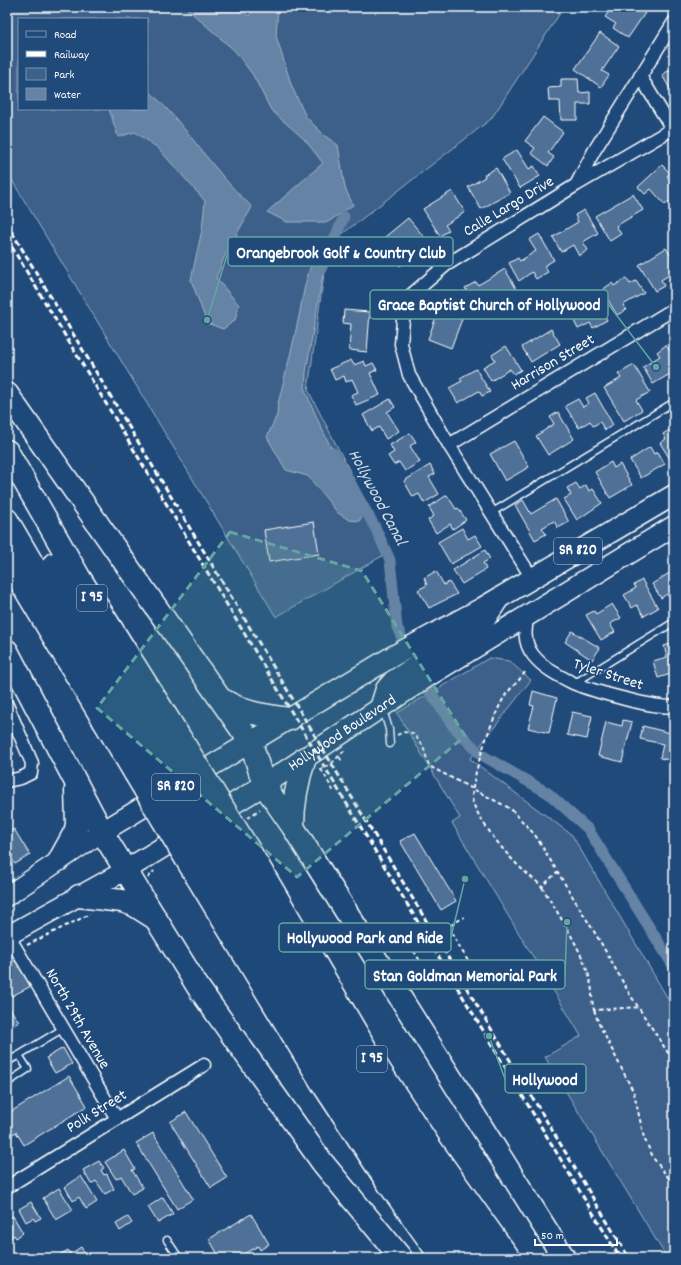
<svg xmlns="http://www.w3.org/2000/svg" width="681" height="1265" font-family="Dekko,sans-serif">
<rect width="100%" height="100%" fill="#1f4a7a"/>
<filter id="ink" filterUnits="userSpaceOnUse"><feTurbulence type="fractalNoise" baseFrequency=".025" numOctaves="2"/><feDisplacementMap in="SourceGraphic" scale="8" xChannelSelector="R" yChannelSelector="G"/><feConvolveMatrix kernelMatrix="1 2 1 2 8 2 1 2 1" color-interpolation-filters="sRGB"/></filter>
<g filter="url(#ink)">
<path fill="#3c618b" stroke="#9eb0c5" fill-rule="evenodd" d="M7 7H564L491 119 328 245 308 390 391 551 276 617 7 172ZM19 19H147V109H19Z
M489 658 509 661 531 680 470 759 572 835 674 1009V1258H667L545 1057 581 1036 452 823 460 818 397 713Z"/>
<path fill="#6583a4" stroke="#a3b5c8" d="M185 7H236L249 16 255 7H278L276 36 292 87 306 117 325 136 338 145 345 188 353 205 328 222H287L267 212 323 163 305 140 271 110 253 75 235 51Z
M147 89C187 125 213 172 252 207L226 253 216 278 239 305 235 320 223 329 207 323 191 280 202 230 205 201 158 148 135 132 118 137 109 109H147Z
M325 246 327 250 306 372 305 390 320 425 364 514 359 521 349 520 338 513 308 476 286 470 267 437 277 415 278 404C285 375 293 346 299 316 304 292 306 267 322 247Z"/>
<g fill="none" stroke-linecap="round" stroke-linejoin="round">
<path stroke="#6583a4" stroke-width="11" d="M321 269 344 217
M333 453 375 527 390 560 397 627 409 653
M420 677 453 726 480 754 548 793 588 829 674 967"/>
</g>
<path fill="#507197" stroke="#fff" d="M612 7H642L647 10 628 38 613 28 616 24 605 17Z
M600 33 619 46 602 71 609 75 601 87 575 69Z
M671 69 674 72V96L662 75Z
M561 79H578L579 93 590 92V104H577V120H561L560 101H549L548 88 561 87Z
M543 117 563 132 548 153 554 157 548 166 531 153 535 148 525 141Z
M517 150 529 169 534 166 540 176 520 188 502 159Z
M662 165 670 173 667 176 674 184V207L669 201 665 205 651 189 645 194 638 187Z
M496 168 510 193 481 209 468 187 485 177 484 175Z
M452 191 465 212 445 225 449 230 440 236 423 209Z
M633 194 643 210 616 226 621 234 610 241 595 216Z
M584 210 598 233 583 242 588 250 579 256 573 245 561 252 553 237 578 222 575 215Z
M408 218 430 244 421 251 415 243 403 253 408 259 400 266 380 241Z
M539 234 554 260 544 266 548 272 536 279 532 272 519 281 509 263 518 258 520 261 536 251 529 240Z
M666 248 674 261V272L661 280 664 286 655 291 639 265Z
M505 269 517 290 480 312 465 288 476 282 478 285Z
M626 278 630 284 636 281 644 293 623 305 626 310 617 315 602 290 612 283 614 286Z
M597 301 607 320 593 328 590 323 578 329 571 315Z
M441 303 465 311 451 348 428 339Z
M344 310 370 312 367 352 349 350 351 324 343 323Z
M551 329 560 344 531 362 522 347Z
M666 345 674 358V381L670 374 653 384 643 367 660 356 657 352Z
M506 346 521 370 514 374 510 369 491 381 483 367 495 360 492 355Z
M351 360 354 365 364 361 366 366 373 363 377 370 370 373 380 395 356 405 351 395 358 392 352 379 346 382 344 376 335 380 330 369Z
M634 365 650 392 636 400 642 410 624 421 604 388 621 378 618 374Z
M476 369 490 392 482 396 479 391 458 403 449 388 462 381 460 378Z
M595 393 613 425 605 430 600 422 593 426 590 421 579 428 565 406 578 399 583 407 589 403 586 398Z
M390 399 395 407 387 412 399 431 386 439 379 427 372 431 363 415Z
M558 412 574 439 548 455 536 436 554 424 550 417Z
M674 427V457L670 459 660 443 666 439 663 434Z
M410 433 416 442 410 446 420 462 405 471 399 462 394 465 388 456 394 452 390 445Z
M514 441 529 467 505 481 490 454Z
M650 447 654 454 658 452 665 464 641 478 630 460Z
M611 462 614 468 620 464 632 485 610 498 595 472Z
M430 465 435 474 429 477 439 494 424 503 419 494 413 497 404 481Z
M576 483 580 489 586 485 589 491 593 489 602 503 577 520 564 499 571 495 567 488Z
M447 495 456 509 458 508 466 520 453 529 450 524 436 533 428 520 434 516 429 507Z
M556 499 569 522 558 528 554 521 542 528 546 534 535 540 515 505 523 500 531 514Z
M314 522 319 554 269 562 264 530Z
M462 528 468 539 475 535 482 546 451 564 438 542Z
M485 550 490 559 483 563 486 569 462 584 453 570Z
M674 570V597L670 599 667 594 661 598 652 584Z
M436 571 444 585 449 582 457 594 429 608 418 590 427 585 424 578Z
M642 580 658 608 644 616 637 605 632 608 624 595 636 588 634 585Z
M612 604 621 618 610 624 615 632 601 640 586 615 594 611 596 614Z
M572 631 600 648 592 660 565 642Z
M674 643V673L658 678 653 661 667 657 664 646Z
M533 691 557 698 549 733 528 728 534 706 530 705Z
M572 712 592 716 587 739 567 735Z
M623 720 632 722 622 762 598 756 606 722 622 726Z
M643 726 674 734V761L660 758 663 744 640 739Z
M7 743 14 754 7 758Z
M14 829 30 855 15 864 7 852V833Z
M415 833 456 901 441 910 400 841Z
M17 959 35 984 8 998 7 965Z
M7 1004 19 1022 7 1029Z
M63 1048 72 1064 55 1073 46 1058Z
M69 1076 87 1106 24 1145 16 1132 7 1138V1114Z
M186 1112 227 1178 211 1188 170 1122Z
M153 1133 193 1199 177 1209 136 1143Z
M124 1150 135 1169 132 1170 143 1188 132 1194 121 1176 116 1179 105 1162Z
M99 1161 104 1168 101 1170 104 1175 107 1174 114 1189 105 1194 96 1181 91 1184 83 1170Z
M81 1176 97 1202 86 1209 79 1197 73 1201 65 1187Z
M59 1188 73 1210 56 1220 43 1198Z
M163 1197 173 1214 158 1223 148 1207Z
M31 1202 41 1218 35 1221 33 1218 26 1222 19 1209Z
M251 1214 269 1244 260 1250 258 1246 237 1258H220L209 1239Z
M13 1216 23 1233 16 1238 14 1235 8 1239 7 1220Z
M128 1217 132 1223 120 1231 116 1224Z
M81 1247 86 1256 79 1258 75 1251Z
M68 1250 73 1258H63L61 1254Z"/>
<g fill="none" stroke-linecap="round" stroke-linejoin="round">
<defs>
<path id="service" d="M491 513 674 402
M575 683 674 622
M383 710 389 729 390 744
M7 1062 19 1055
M7 1083 28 1069 19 1055 64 1028
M167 1240 179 1258"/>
<path id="minor" d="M640 76 674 132
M576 185 674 128
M449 445 674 309
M532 578 449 445 409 375 401 344 403 320 411 295 446 265 576 185 594 151 674 22
M528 614C525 629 523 642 533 655 543 668 559 676 573 683 590 690 658 710 674 706
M7 705 32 763 31 773 21 778 7 781
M8 935 117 1119
M7 1187 204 1065"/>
<path id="primary" d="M7 896 102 832
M7 936 126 870"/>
<g id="trunk">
<path d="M381 705 386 689 393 681 482 624 497 601"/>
<path d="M102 832 393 656 482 608 674 495"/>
<path id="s1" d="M126 870 264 785 430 675 674 526"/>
</g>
<path id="motorway" d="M7 394 251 743 264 785 293 827 564 1258
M7 451 79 577 182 741
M7 520 86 655 150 759
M7 559 135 773
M54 564 167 750
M7 651 102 832 198 987 322 1162 401 1258
M221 699C247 714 260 715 290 719
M293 827C293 803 297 781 305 758
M249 850 367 1051 432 1150 509 1258
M60 859 75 832 77 825 76 789
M233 860 363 1076 488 1258
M215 868 382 1141 464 1258
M197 877 322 1083 388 1183 442 1258
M79 896 122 901 134 905 153 917"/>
</defs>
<use href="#service" stroke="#fff" stroke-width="9"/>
<use href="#minor" stroke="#fff" stroke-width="15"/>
<use href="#primary" stroke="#fff" stroke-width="22"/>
<use href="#trunk" stroke="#fff" stroke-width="23"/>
<use href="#motorway" stroke="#fff" stroke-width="25"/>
<path stroke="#fff" stroke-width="2" stroke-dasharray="4 3" stroke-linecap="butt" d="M525 672C520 680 513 686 507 693 495 708 467 786 473 803 481 824 507 856 524 871 530 877 537 881 542 887L557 872
M397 735 404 732 413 733 423 746 429 766 511 809 535 835 601 943 629 993 674 1062
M339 757 343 762
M321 769 334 792
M319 770 331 764 345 750
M248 818 260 809
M148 878 154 871
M542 887C558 914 586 955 591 985 593 993 591 999 594 1010L640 1007
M448 927 468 961
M445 929 464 917
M27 945 90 914
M415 946 412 948 433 982
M594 1010 599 1024 634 1093 644 1138 654 1159 674 1185"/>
<use href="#service" stroke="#1f4a7a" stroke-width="6"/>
<use href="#minor" stroke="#1f4a7a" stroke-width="12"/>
<use href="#primary" stroke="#1f4a7a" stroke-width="19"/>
<use href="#trunk" stroke="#1f4a7a" stroke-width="20"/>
<use href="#motorway" stroke="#1f4a7a" stroke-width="22"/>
<path stroke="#fff" stroke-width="3" stroke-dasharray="6 3" stroke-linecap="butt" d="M7 224 629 1258
M7 239 620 1258"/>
<defs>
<path id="motorway-bridge" d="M182 741 249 850
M167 750 233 860
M150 759 215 868
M135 773 197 877"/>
</defs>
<use href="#motorway-bridge" stroke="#fff" stroke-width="25" stroke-linecap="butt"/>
<path stroke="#fff" stroke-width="2" stroke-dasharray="4 3" stroke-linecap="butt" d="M433 982 468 961"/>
<use href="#motorway-bridge" stroke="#1f4a7a" stroke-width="22"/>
</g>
</g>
<path fill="#63a6a1" fill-opacity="0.2" stroke="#63a6a1" stroke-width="3" stroke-dasharray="8 5" stroke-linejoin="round" d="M230 532 362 571 465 736 297 877 97 708Z"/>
<g text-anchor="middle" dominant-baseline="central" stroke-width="3.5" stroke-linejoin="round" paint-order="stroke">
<g fill="#1f4a7a" stroke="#bcc9d7" stroke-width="1">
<rect x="554" y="538" width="48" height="26" rx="3"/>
<rect x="77" y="585" width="30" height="26" rx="3"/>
<rect x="152" y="774" width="48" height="26" rx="3"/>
<rect x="357" y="1046" width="30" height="26" rx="3"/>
</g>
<g font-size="15" font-weight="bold" fill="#fff">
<text x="578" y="551">SR 820</text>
<text x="92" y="598">I 95</text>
<text x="176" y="787">SR 820</text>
<text x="372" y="1059">I 95</text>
</g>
<g font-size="16" fill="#fff" stroke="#1f4a7a">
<text transform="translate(509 207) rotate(-31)">Calle Largo Drive</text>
<text transform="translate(553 363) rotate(-31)">Harrison Street</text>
<text transform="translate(608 675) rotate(18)">Tyler Street</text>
<text stroke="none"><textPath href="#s1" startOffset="256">Hollywood Boulevard</textPath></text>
<text transform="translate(77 1019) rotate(60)">North 29th Avenue</text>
<text transform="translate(97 1112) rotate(-32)">Polk Street</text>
</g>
<g font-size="17" font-style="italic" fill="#d8e0e8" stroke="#1f4a7a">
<text transform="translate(376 498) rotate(62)">Hollywood Canal</text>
</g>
</g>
<path fill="none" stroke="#63a6a1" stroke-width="1.5" d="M207 320L228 252M656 367L608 304M465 879L451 937M567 922L565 975M489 1036L505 1079"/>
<g fill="#63a6a1" stroke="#1f4a7a" stroke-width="1.5">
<circle cx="207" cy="320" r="4"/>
<circle cx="656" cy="367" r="4"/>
<circle cx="465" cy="879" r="4"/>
<circle cx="567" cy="922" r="4"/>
<circle cx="489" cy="1036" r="4"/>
</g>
<g fill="#1f4a7a" stroke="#63a6a1" stroke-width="1.5">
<rect x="228" y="237" width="225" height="29" rx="4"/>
<rect x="370" y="290" width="238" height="29" rx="4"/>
<rect x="279" y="923" width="172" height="29" rx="4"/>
<rect x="365" y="960" width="200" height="29" rx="4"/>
<rect x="505" y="1064" width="81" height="29" rx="4"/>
</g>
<g font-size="17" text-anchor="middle" font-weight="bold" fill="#fff">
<text x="341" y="258">Orangebrook Golf &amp; Country Club</text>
<text x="489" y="310">Grace Baptist Church of Hollywood</text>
<text x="365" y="943">Hollywood Park and Ride</text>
<text x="465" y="981">Stan Goldman Memorial Park</text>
<text x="545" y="1085">Hollywood</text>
</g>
<rect width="681" height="1265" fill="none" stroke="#1f4a7a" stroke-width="24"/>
<rect x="12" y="12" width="657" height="1241" fill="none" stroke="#fff" stroke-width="1.5" filter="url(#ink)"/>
<rect x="18" y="18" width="130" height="92" fill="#1f4a7a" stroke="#7992af"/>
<rect x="26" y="31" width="20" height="6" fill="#1f4a7a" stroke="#7992af"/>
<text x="54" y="38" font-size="12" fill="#ffffff">Road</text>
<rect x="26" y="51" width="20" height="6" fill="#ffffff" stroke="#7992af"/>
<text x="54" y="58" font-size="12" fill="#ffffff">Railway</text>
<rect x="26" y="68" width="20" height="12" fill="#3c618b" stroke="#7992af"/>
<text x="54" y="78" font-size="12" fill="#ffffff">Park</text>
<rect x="26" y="88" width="20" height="12" fill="#6583a4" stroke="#7992af"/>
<text x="54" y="98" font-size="12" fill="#ffffff">Water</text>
<path d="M535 1239v6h82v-6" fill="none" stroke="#ffffff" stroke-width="2"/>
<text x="541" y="1239" font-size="12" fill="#ffffff" stroke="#1f4a7a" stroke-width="3" paint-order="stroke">50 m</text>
</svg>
